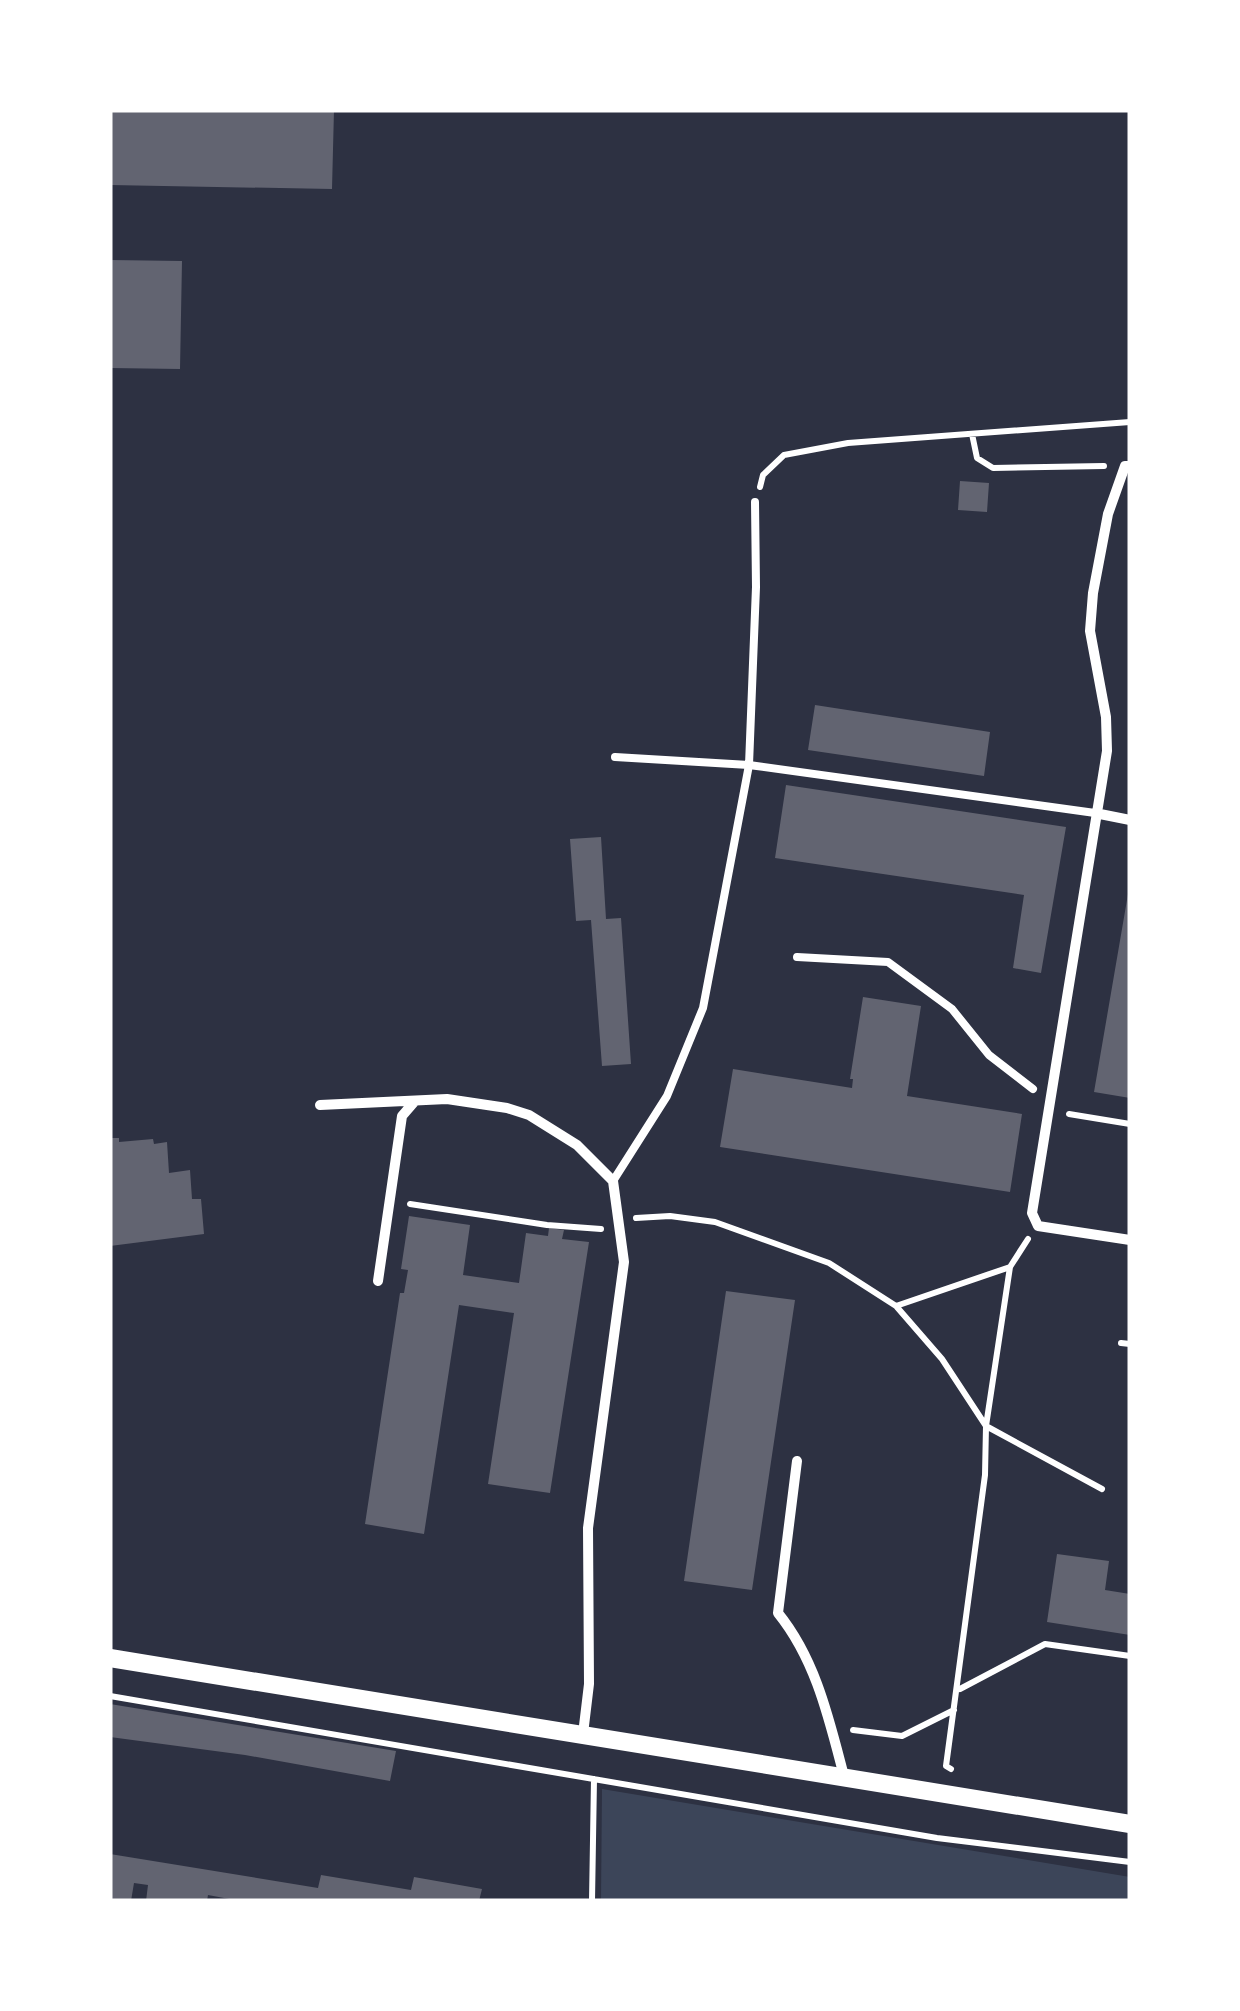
<svg xmlns="http://www.w3.org/2000/svg" width="1240" height="2011" font-family="Barlow,sans-serif">
<rect width="100%" height="100%" fill="#2d3142"/>
<path fill="#3c4559" d="M602 1789 1130 1877V1901H601Z"/>
<path fill="#626471" d="M110 110H334L332 189 110 185Z
M110 260 182 261 180 369 110 368Z
M960 481 989 483 987 512 958 510Z
M815 705 990 732 984 776 808 750Z
M786 785 1066 827 1041 973 1013 968 1024 895 775 858Z
M601 837 606 919 621 918 631 1064 602 1066 591 920 576 921 570 839Z
M1128 894H1130V1098L1094 1092Z
M863 997 921 1006 907 1096 1022 1114 1010 1192 720 1147 733 1069 852 1088 853 1079H850Z
M110 1138H119V1142L153 1139 154 1144 167 1142 169 1173 190 1170 192 1199H201L204 1234 110 1246Z
M409 1216 470 1225 463 1275 519 1283 526 1233 548 1236 549 1228 564 1230 562 1239 589 1242 550 1493 488 1484 514 1313 459 1305 424 1534 365 1524 400 1293H404L408 1270 401 1269Z
M726 1291 795 1300 752 1590 684 1581Z
M1057 1554 1109 1561 1105 1590 1130 1594V1635L1047 1622Z
M110 1704 396 1751 390 1781 245 1755 110 1737Z
M110 1854 318 1888 321 1875 411 1890 414 1877 482 1889 479 1901H240L208 1895 207 1901H146L148 1885 134 1883 131 1901H110Z"/>
<g fill="none" stroke-linecap="round" stroke-linejoin="round">
<path stroke="#fff" stroke-width="6" d="M972 434 977 458 993 468 1104 466
M760 487 763 475 784 455 848 443 1130 422
M1069 1114 1130 1124
M410 1204 547 1225 601 1229
M636 1218 670 1216 715 1222 829 1263 896 1306 942 1359 986 1426 1102 1489
M896 1306 1010 1267 1028 1239
M1121 1343 1130 1344
M960 1689 1045 1644 1130 1656
M110 1696 937 1838 1130 1862
M853 1730 902 1736 954 1710
M951 1769 946 1766 985 1475 986 1426 1010 1267
M592 1901 594 1779"/>
<path stroke="#fff" stroke-width="8" d="M615 757 749 765 1095 813
M797 957 888 962 952 1009 989 1055 1033 1089
M613 1181 667 1096 703 1008 749 765 756 587 755 502"/>
<path stroke="#fff" stroke-width="10" d="M1130 466H1125L1108 514 1093 593 1090 631 1106 717 1107 751 1032 1213 1038 1226 1130 1240
M1095 813 1130 820
M320 1105 447 1099 507 1108 529 1115 577 1145 613 1181 624 1262 588 1528 589 1684 583 1734
M378 1281 402 1116 415 1101
M797 1461 778 1613C816 1660 829 1719 844 1776"/>
<path stroke="#fff" stroke-width="18" d="M110 1658 1130 1824"/>
</g>
<rect width="1240" height="2011" fill="none" stroke="#ffffff" stroke-width="225"/>
</svg>
